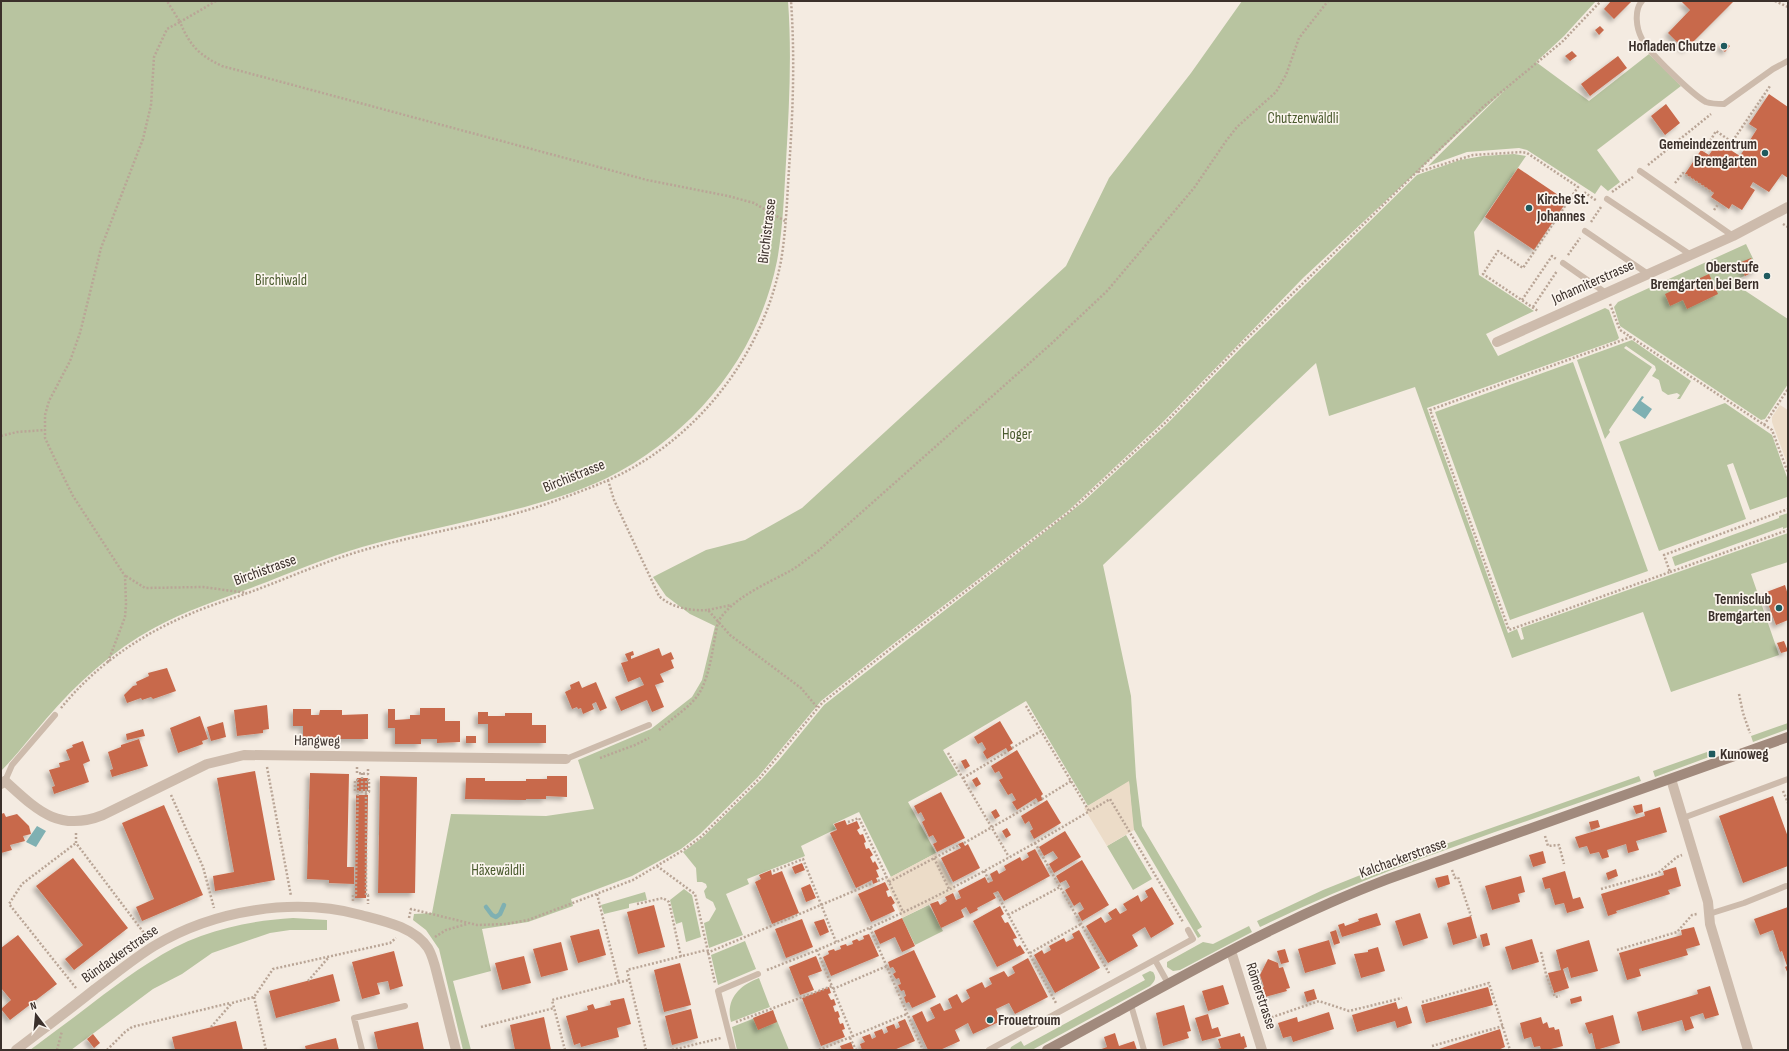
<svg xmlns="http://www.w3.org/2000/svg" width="1789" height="1051" font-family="'Sofia Sans Condensed',sans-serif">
<defs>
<filter id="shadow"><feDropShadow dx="-3.5" dy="3.5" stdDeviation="2" flood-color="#0004"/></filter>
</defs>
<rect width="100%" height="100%" fill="#f4ebe1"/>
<path fill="#b8c4a0" d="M1 1H788C792 55 789 108 786 162 784 195 783 229 777 261 758 356 693 435 607 478 578 492 544 502 513 510 463 523 412 533 362 547 325 558 288 574 251 588 218 600 185 611 154 628 112 651 77 683 46 719 31 736 17 755 1 771Z
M1242 1H1596L1564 36 1536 62 1589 101 1649 54 1681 86 1597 150 1620 182 1608 191 1601 185 1595 194 1527 150 1519 148 1467 152 1428 166 1510 85 1303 278 1162 423 1068 511 893 644 821 701 758 777 700 834 681 849 632 876 571 899 573 906 528 922 482 929 491 971 453 981 471 1050H463L439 949 426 930 413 920 414 914 432 913 451 814 546 816 594 809 578 760 651 729 692 697 702 680 715 626 690 614 666 596 653 577 706 550 745 540 802 508 1066 266 1109 178 1191 73Z
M1514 154 1526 156 1474 232 1479 275 1534 311 1486 334 1498 356 1605 308 1609 310 1619 338 1617 340 1427 408 1508 633 1517 629 1521 640 1524 639 1521 628 1788 533V562L1751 574 1779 655 1671 692 1643 612 1512 658 1415 387 1329 416 1316 363 1103 565 1131 696 1136 777 1142 826 1202 927 1197 930 1201 936 1198 938 1133 828 1129 782 1088 806 1026 701 943 750 958 775 908 802 936 853 891 877 859 812 833 824 836 829 801 846 805 856 747 879 749 884 726 894 743 935 709 948 704 923 709 921 716 909 713 902 706 898 704 891 707 887 706 884 702 882H697L696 868 683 852 703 837 761 780 779 760 824 705 1083 502 1166 425 1244 345 1417 175 1460 160 1483 156Z
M1746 244 1758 269 1732 282 1788 319V384L1765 419 1761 420 1620 326 1614 307 1618 302Z
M1632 340 1691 381 1680 399H1677L1680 395 1677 393 1668 395 1662 391 1659 380 1652 376 1656 370 1655 366 1626 346 1624 348 1652 367 1609 430 1610 432 1605 439 1577 360Z
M1573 362 1648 571 1510 620 1435 412Z
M1725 403 1772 435 1788 480V498L1787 497 1750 510 1733 463 1727 465 1746 519 1659 551 1619 442Z
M1788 513V527L1783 529V527L1675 566 1672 557 1779 518V516Z
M1788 723V729L1753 742 1751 736Z
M1707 752 1709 757 1655 777 1653 771Z
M1639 776 1641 781C1513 827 1382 867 1260 927L1257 921 1323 890 1383 866Z
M1126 835 1152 879 1133 890 1107 846Z
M684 889 692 895 701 937 686 942 682 922 676 924 670 900Z
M645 892 647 900 629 904V908L604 914 601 905Z
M929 905 943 931 915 945 902 918Z
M293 918 327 920V930H290L270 933 212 953 182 974 153 989 71 1050H30C54 1032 79 1014 103 995 133 973 165 949 201 936 231 925 261 920 293 918Z
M1249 926 1252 932 1180 970 1173 971 1167 967V962L1203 942 1213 944Z
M745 941 756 969 718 985 711 955Z
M1150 971 1153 972C1157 978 1155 981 1150 986L1032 1050H1010L1011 1047 1021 1041 1024 1046 1145 980 1142 975Z
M759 978 770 1007 731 1022C725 999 740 985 759 978Z
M773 1011 789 1050H737L732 1027Z"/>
<path fill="#ecdcc8" d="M1780 405 1788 410V466L1772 422V417Z
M1129 781 1134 830 1107 846 1084 808Z
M936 853 956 891 902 918 885 880Z"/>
<path fill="#7fb0b2" d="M1642 396 1644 397 1641 401 1652 409 1645 419 1632 410Z
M37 826 46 831 36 847 26 842Z"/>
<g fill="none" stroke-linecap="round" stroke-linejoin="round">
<path stroke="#7fb0b2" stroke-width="4.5" d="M486 907 492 915 496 917 500 914 504 905"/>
</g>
<path fill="#c8694b" filter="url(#shadow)" d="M1611 1H1632L1614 19 1604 9Z
M1681 1H1734L1685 50 1668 33 1690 10Z
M1600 26 1604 30 1599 35 1595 30Z
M1724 41 1730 46 1725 52 1719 47Z
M1572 51 1577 56 1570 61 1565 56Z
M1618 56 1627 68 1590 96 1581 84Z
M1769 94 1788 107V178L1782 174 1769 192 1753 182 1750 187 1755 190 1742 210 1732 204 1729 209 1711 197 1714 193 1685 174 1701 150 1709 155 1718 142 1740 156 1757 129 1749 124Z
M1666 104 1680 123 1665 135 1651 116Z
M1518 168 1567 201 1534 250 1485 217Z
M1751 258 1757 270 1745 276 1739 263Z
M1709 274 1718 294 1687 309 1683 300 1670 306 1665 294Z
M1785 585 1788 595V620L1776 625 1764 593Z
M1784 641 1788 651 1781 653 1777 643Z
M659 648 662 656 671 652 674 659 671 660 674 668 660 674 664 682 655 685 664 707 652 712 647 700 621 711 615 697 644 685 640 677 628 682 621 663 628 661 625 654 633 651 634 655 631 656V659Z
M167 668 176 691 153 699 151 697 142 700 141 698 127 703 124 695 133 686 137 685 136 682 149 676 148 673Z
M579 681 582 688 596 682 607 708 600 711 596 702 592 704 594 709 583 714 581 708 578 709 577 707 572 709 565 692 571 689 570 685Z
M267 705 269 729 263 730V733L237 736 234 710Z
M420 708H445V721H460V742L437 743V739H421V744H395V728H388V709H395V720L410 719V715H420Z
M293 709H311V715H319L320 710H342V715L368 714V739H303V726H293Z
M478 712H488V716H505V713H532V725H546V743H488V724H478Z
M200 716 208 739 202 741 203 744 178 753 170 728Z
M1000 721 1013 743 1010 745 1013 749 1008 752 1006 748 987 759 983 752 986 749 982 742 978 744 974 737Z
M223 722 226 737 211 741 207 727Z
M143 729 145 736 127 740 126 734Z
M466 736H476V743H466Z
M139 739 148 766 112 777 110 770 113 769 108 752 121 747V745Z
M83 741 90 761 83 764 89 782 54 794 52 787 55 786 49 770 60 767 59 763 70 760 66 750 73 747 72 745Z
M1017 750 1043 794 1041 796 1043 800 1038 802 1036 798 1017 810 1012 802 1016 800 1012 793 1008 795 999 780 1003 778 999 771 995 773 991 766Z
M966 759 970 766 965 769 961 761Z
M255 771 275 880 215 891 213 876 234 872 217 778Z
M310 773 349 774 347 867H354V884L329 883V880L307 879Z
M380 776 417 777 415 893H378Z
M547 776H567V797L546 796V799H526V800L465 799 466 778H485V781H526V779H547Z
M977 777 981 784 976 787 972 780Z
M357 778H368V791H357Z
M941 792 965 838 937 852 933 844 937 842 933 835 929 837 922 822 925 820 921 812 918 814 914 806Z
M356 795H368L366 898H355Z
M1773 796 1788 837V866L1743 883 1719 816Z
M1047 800 1061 823 1034 839 1030 831 1033 829 1029 821 1025 824 1021 816Z
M1642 804 1643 812 1636 814 1633 806Z
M164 805 203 895 142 921 136 907 154 899 122 823Z
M1660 807 1667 832 1636 841 1639 850 1628 853 1626 844 1607 850 1609 857 1602 859 1599 852 1590 854 1587 846 1579 848 1575 837 1645 816 1644 812Z
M996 809 1000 816 995 819 991 812Z
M4 813 6 817 17 814 29 826 31 834 23 836 25 841 10 845 12 850 1 853V814Z
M845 820 847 825 857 821 860 828 857 830 860 835 863 834 866 842 864 843 866 849 869 848 873 855 870 857 873 863 875 861 879 869 876 870 879 877 876 878 878 882 873 884 872 880 856 888 830 833 837 830 834 824Z
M1598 820 1600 827 1591 830 1589 822Z
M1007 828 1011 835 1006 838 1002 831Z
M1065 831 1081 857 1054 873 1049 864 1058 858 1053 851 1044 856 1039 847Z
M963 842 965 846 968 844 980 868 953 882 941 858 961 848 958 844Z
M1035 849 1050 876 1004 901 998 891 996 892 993 893 996 898 977 908 978 910 970 914 966 907 961 910 964 917 941 928 930 904 938 901 940 905 947 901 945 897 953 893 956 900 961 898 958 891 985 877 988 883 993 881 990 874 997 870 999 874 1006 870 1004 866 1020 857 1022 861 1029 857 1027 853Z
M1543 851 1546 863 1533 867 1529 855Z
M73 858 128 928 74 970 65 959 83 945 36 886Z
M1082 860 1109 905 1082 921 1078 913 1084 909 1080 902 1074 906 1065 890 1070 887 1066 880 1060 883 1056 876Z
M802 863 805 870 795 874 792 867Z
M1676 867 1681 886 1668 890 1670 894 1616 911 1617 913 1608 916 1601 894 1664 875 1663 871Z
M1616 869 1618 876 1608 880 1606 873Z
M771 870 772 875 782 871 799 913 772 924 755 882 761 879 759 875Z
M1565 871 1573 899 1580 897 1584 908 1567 913 1564 903 1555 905 1550 888 1545 889 1542 878Z
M1448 875 1450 884 1438 888 1435 878Z
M1521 876 1525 892 1518 894 1520 902 1492 910 1485 886Z
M885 882 889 890 886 891 888 897 891 896 895 903 892 905 895 911 871 922 858 894Z
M810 884 816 898 806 902 801 888Z
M1152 887 1174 924 1151 938 1145 927 1132 935 1138 946 1108 963 1086 926 1101 917 1105 923 1112 919 1108 913 1116 908 1120 914 1127 910 1123 904 1138 895 1141 902 1148 897 1145 891Z
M654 905 665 947 638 954 627 912Z
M1000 906 1004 914 1001 916 1005 923 1008 922 1017 938 1013 939 1017 947 1020 945 1025 953 997 967 973 921Z
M1788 907V974L1785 967 1787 966 1782 951 1780 952 1773 930 1760 935 1754 919Z
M1377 913 1381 925 1342 937 1338 925 1344 923 1345 926 1359 921 1358 919Z
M1420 913 1428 938 1403 946 1395 921Z
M1471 916 1477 938 1453 945 1447 923Z
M902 918 915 946 902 952 895 937 880 944 874 931Z
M802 919 813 947 786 958 775 929Z
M824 919 829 932 820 936 814 922Z
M1694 927 1700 945 1686 949 1688 955 1639 969 1641 976 1627 980 1619 953 1682 935 1681 930Z
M599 929 606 955 578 963 570 936Z
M1079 930 1100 968 1055 993 1034 955 1042 950 1044 954 1051 950 1049 946 1064 938 1066 942 1074 938 1072 934Z
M1336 930 1340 943 1334 945 1330 932Z
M1487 933 1490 945 1483 947 1480 935Z
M869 934 879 956 831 976 823 957 829 954 828 951 834 949 835 951 841 949 840 946 846 944 847 946 853 944 852 941 857 939 859 941 864 939 863 936Z
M18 935 57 984 10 1020 1 1009 11 1000 1 988V948Z
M1532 939 1539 962 1512 970 1505 947Z
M1329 940 1336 964 1305 973 1298 949Z
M1589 940 1598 971 1571 978 1568 967 1563 969 1569 988 1554 993 1548 973 1561 970 1556 950Z
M561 942 568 970 541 977 533 949Z
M1378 947 1385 971 1361 978 1354 954 1368 952V950Z
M1285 949 1289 962 1281 964 1277 951Z
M914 950 936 997 912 1008 909 1002 906 1003 904 997 906 996 904 990 901 991 898 985 901 984 899 978 896 979 893 974 896 972 893 967 890 968 888 962Z
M394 951 403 986 390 990 388 981 377 983 380 994 362 999 352 962Z
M524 956 531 983 502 990 495 963Z
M816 956 822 971 808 976 814 990 800 995 789 967Z
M1028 958 1048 997 1015 1014 1009 1003 996 1009 1001 1021 973 1034 968 1023 955 1030 960 1041 940 1050H928L912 1016 922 1011 927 1022 935 1018 930 1008 940 1003 944 1011 952 1008 948 999 957 994 962 1003 970 998 966 990 982 982 985 988 992 984 989 978 1004 971 1008 977 1015 973 1012 967Z
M1268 959 1278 963 1279 968 1283 967 1290 988 1286 989 1287 991 1265 997 1262 988 1264 987 1260 975Z
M680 963 691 1005 664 1012 654 970Z
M333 974 340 1001 276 1018 269 991Z
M1223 985 1229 1004 1208 1011 1202 991Z
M1710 986 1719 1015 1705 1019 1703 1013 1690 1017 1694 1028 1685 1031 1682 1020 1642 1031 1637 1012 1698 994 1697 990Z
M829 987 831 993 828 994 831 1000 834 999 836 1005 833 1006 835 1012 838 1011 840 1017 838 1018 840 1024 843 1023 845 1029 842 1030 845 1037 821 1046 802 998Z
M1488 987 1493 1005 1426 1023 1421 1005Z
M1314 989 1317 999 1307 1002 1304 992Z
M1581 996 1582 1001 1571 1004 1570 999Z
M624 998 631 1024 617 1028 619 1037 581 1047 580 1043 574 1045 566 1016 588 1010 587 1006 593 1004 595 1009 611 1005 610 1001Z
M1396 1002 1398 1009 1407 1006 1412 1023 1397 1028 1395 1021 1357 1032 1352 1015Z
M1184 1005 1191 1031 1187 1032 1189 1038 1163 1046 1156 1013Z
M691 1009 698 1038 672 1045 665 1016Z
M773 1010 777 1022 758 1030 753 1018Z
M1329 1012 1334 1029 1293 1042 1291 1036 1283 1038 1278 1023 1297 1017 1298 1022Z
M1208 1014 1212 1029 1218 1027 1221 1036 1202 1041 1195 1018Z
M1613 1015 1620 1043 1596 1050 1592 1033 1589 1034 1585 1023Z
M544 1017 551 1050H515L510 1025Z
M1541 1017 1543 1024 1547 1022 1549 1028 1554 1027 1555 1030 1559 1029 1563 1046 1547 1050H1541L1540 1046 1534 1047 1531 1037 1524 1039 1520 1023Z
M905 1019 915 1041 894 1050H862L860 1044 865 1042 862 1037 870 1034 872 1039 876 1037 874 1032 882 1029 884 1034 888 1032 886 1027 894 1024 896 1029 900 1027 898 1022Z
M236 1021 243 1050H175L172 1037Z
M418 1022 424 1050H378L374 1032Z
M1500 1029 1505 1047 1498 1050H1436Z
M1115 1033 1119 1046 1134 1041 1137 1050H1099L1107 1047 1104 1037Z
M1240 1033 1241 1037 1244 1036 1247 1047 1244 1048 1245 1050H1214L1221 1048 1218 1039Z
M93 1034 100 1043 94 1048 87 1039Z
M336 1038 339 1050H306L305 1046Z
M851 1042 854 1050H842L840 1046Z"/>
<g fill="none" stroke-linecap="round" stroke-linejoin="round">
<path stroke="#b9a596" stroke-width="2.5" stroke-dasharray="2 2" stroke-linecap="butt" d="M216 1 180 22C190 46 199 55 222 66L647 180 728 196 754 203 785 221
M1775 1 1788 7
M1704 151 1716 131 1732 142 1770 86
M1648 165 1711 114
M1418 172 1473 155 1522 152 1527 153 1578 187 1523 268 1498 251 1483 274 1538 311
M1675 183 1683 173 1713 193
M1612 192 1633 177
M1571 198 1578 202 1584 192 1597 201
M1714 210 1719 203
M1591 222 1601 207
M1783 224 1788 227
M1568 255 1580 238
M1522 300 1552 256 1556 259
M1610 304 1620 330 1772 430 1788 473
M1533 307 1557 271
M1631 337 1430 410 1509 630 1670 572 1664 555 1788 509
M1764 425 1788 389
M1 436 17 432 45 430
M608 480 614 500 659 596C672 608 691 611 708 610L730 635 801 688 817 707
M1670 572 1788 530
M126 576 145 588 203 587 247 593
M708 610 731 605
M108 662 125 617 126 604 125 576 73 496 62 474 45 438V415L49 401 70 361 80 333 101 248 143 139 151 105 154 57 167 29 180 22 167 1
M1739 694 1743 713 1750 733
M1026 706 1089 811
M61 708C95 666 140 635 190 614 213 604 238 597 261 588 295 575 329 560 364 550 429 531 497 523 560 499 587 489 615 479 639 464 712 420 765 344 781 261 786 231 787 199 789 169 793 112 795 57 791 1
M659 730C672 718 691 707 700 692 711 672 713 644 718 622 731 599 764 585 788 572 798 567 808 558 818 551L1051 344 1107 291 1194 188 1226 141 1237 127 1276 92 1286 75 1299 38 1328 1
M1012 748 1041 731
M948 753 1009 857
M600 758 635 745 649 738
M267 767 291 896
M357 767V773L368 774V768
M963 778 1008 751
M362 791V773
M1783 791 1788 803
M171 795 203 867 214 908
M1042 799 1071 781
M848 822 859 818 903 912
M76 833V843L147 937
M1545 836 1548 846 1559 845 1564 864
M964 843 1038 801
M1035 843 1109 973
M934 858 949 889
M657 866 695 894 715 983
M1452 870 1455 878 1458 877 1471 916
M773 871 803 859 836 942
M984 871 990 882
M878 881 887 877
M889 882 959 845
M1601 889 1658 873 1677 857 1682 855
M996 892 1056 1003
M597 894 619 983
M353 901V895H356V883L358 780H355V791L369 792V780H366V895H368V904
M637 904 663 898 669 902 681 957
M1008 915 1060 887
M409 918 411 909 477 925 506 924 528 920 633 880 682 851 702 836 759 779 822 703 894 646 1069 512 1164 424 1242 343 1483 107 1562 42 1601 1
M870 928 923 1050
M435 937 446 930 467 924
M817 950 853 1037
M1617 950 1677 932 1692 915 1697 914
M1541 952 1546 974 1555 997 1560 996
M707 953 873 883
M1030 953 1081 924
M767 970C813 952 860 933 904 912 975 878 1043 839 1110 799L1183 922
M308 981 329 957
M76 988 9 904 22 884 76 843
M833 989 887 966
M254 997 266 1050
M1422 1002 1489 983 1510 1050
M1264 1020 1319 1001 1349 1011 1402 998
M736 1022 832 986
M211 1027 232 1003 254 997 273 969 390 943 396 938
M481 1027 554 1008
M850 1038 856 1050
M1432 1046 1503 1026
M57 1050 62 1031
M107 1050 125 1032 132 1027 230 1003
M565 1050 552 1000 629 980
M646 1050 627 970 706 950
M672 1050 721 1038
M819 1050 907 1014"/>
<path stroke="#cdbbac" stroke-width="6" d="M1642 1C1634 10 1636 28 1642 39 1648 52 1693 95 1706 102 1712 104 1718 104 1724 104L1773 69 1788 61
M1640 171 1733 236
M1607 199 1691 255
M1585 231 1648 274
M1563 263 1606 293
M566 759 649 725
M5 781 12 765 55 715
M1683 818 1788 779
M1709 914 1744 903 1786 886
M1155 960 1169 985
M1131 1005 1144 1050
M362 1050 354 1018 405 1006
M733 1050 718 991 758 974
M989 1050 1193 939 1188 930"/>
<path stroke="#cdbbac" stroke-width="10" d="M1497 342 1733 236 1788 207
M1671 779 1708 902 1710 924 1748 1050
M1 784 5 781C36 809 58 833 103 815L207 764 244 755 566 759
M1231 951 1262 1050
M16 1050C42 1030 69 1010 95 989 114 975 133 959 154 946 214 910 294 897 361 915 384 921 414 927 428 948 434 958 436 971 439 982 445 1005 450 1027 456 1050"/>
<path stroke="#a18a7d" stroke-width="10" d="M1047 1050C1159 990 1269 924 1388 879L1788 737"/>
</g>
<g fill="#1f5a5e" stroke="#fbf5ee" stroke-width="1.5">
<circle cx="1724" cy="46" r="4"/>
<circle cx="1765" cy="153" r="4"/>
<circle cx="1529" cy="208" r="4"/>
<circle cx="1767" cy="276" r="4"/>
<circle cx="1779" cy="608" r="4"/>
<rect x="1708" y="750" width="8" height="8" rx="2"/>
<circle cx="990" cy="1020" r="4"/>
</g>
<g text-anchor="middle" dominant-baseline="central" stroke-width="3.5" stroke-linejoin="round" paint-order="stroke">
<g font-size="15" font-weight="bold" fill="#3b302b" stroke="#fbf5ee" text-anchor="end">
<text x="1716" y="46">Hofladen Chutze</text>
<text x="1757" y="144">Gemeindezentrum<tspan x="1757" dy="17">Bremgarten</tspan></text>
<text x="1537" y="199" text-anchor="start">Kirche St.<tspan x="1537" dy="17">Johannes</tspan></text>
<text x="1759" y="267">Oberstufe<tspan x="1759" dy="17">Bremgarten bei Bern</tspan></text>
<text x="1771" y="599">Tennisclub<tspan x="1771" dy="17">Bremgarten</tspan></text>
<text x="1720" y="754" text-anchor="start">Kunoweg</text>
<text x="998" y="1020" text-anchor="start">Frouetroum</text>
</g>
<g font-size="15" fill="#4a5a2e" stroke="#fbf5ee">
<text x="1303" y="118">Chutzenwäldli</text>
<text x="281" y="280">Birchiwald</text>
<text x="1017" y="434">Hoger</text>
<text x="498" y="870">Häxewäldli</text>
</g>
<g font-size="15" fill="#3b302b" stroke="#fbf5ee">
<text transform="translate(767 231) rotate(-83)">Birchistrasse</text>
<text transform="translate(1593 282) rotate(-24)">Johanniterstrasse</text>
<text transform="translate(574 476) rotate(-22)">Birchistrasse</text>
<text transform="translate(265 570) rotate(-20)">Birchistrasse</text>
<text transform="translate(317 741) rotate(1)">Hangweg</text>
<text transform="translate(1403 858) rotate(-20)">Kalchackerstrasse</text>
<text transform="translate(120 954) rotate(-35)">Bündackerstrasse</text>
<text transform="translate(1261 996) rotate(72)">Römerstrasse</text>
</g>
</g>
<rect width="1789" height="1051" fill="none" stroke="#3b302b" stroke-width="4"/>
<g transform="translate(36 1015) rotate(344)" stroke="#fbf5ee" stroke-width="3" paint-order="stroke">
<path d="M0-3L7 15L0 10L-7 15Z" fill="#3b302b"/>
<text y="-6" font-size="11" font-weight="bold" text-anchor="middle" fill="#3b302b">N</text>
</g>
</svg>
